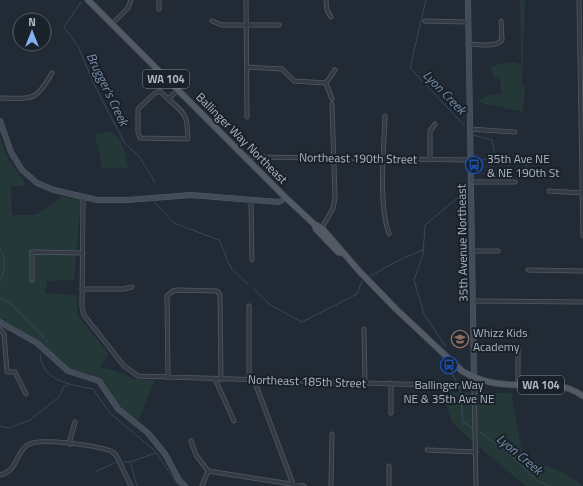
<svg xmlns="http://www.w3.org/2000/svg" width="583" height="486" font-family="'Titillium Web',sans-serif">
<rect width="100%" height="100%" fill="#212a35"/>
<path fill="#253838" d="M520 0H525L522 85 525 87 523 112 477 102 488 95 502 93 499 77H494L491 66 513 62 521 64Z
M105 132C123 131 124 154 129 168H102L95 134Z
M0 137 8 159 27 185 11 187 12 215H36L62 197 81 198 74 280 47 281 45 293 76 295 78 316 109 354 100 367 119 372 133 379 155 380 138 422 118 405 105 384 89 374 69 369 36 339 0 318Z
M443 392 511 393 523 457 565 473 583 486H526L480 448 452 423Z"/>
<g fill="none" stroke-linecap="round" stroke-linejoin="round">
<path stroke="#37475d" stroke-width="1" d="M426 0 410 68 465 126
M81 2 64 27 78 46 94 84 125 144 139 156 155 182
M473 135 492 140 495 156 476 162 474 167
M496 157 526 163 527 174
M155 203 174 223 219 240 231 268 248 284
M0 249C6 259 6 270 0 281
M370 276 403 258 423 250
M254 289 269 304 302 322 357 294 362 281
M0 298 10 303 48 342
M445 346 424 314 414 280 423 255 425 225 462 194 467 182
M40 354C41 381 72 385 93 389L110 413 154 450 179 486
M448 368 457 382
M460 389 463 422 472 428
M0 426 9 428 30 420 60 396 63 388 68 385
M480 432 507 452 539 482 550 486
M123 462H130L155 453
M130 462 137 486
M95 472 116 462"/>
<defs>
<path id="street" d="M159 0V9
M246 0 247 117
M326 0 327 10 331 17
M579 0 583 236
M212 21 222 25H279
M425 21 468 22
M112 24 128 8 131 0
M468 44C478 44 495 48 502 40L501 21
M247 67 282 69 294 81 326 83
M0 98C32 98 35 103 52 73
M168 99C187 115 187 115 188 139L140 138 138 132V109L155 93 160 91 168 99 178 90
M332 99 326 83 335 70
M385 116C384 150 378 203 389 234
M470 129 515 132
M245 157 471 160
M430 160V131L435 124
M471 182H515
M549 191 583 193
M83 197 82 307 84 315 124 366 138 376 460 386 466 384 474 378
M251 200 252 260
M322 228 333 208 335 198 332 104
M471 251H498
M528 270 583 271
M32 280V252L83 253
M82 289H123L132 287
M472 301 583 302
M249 306V380
M0 329 4 334 7 372H15L26 394
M364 329 365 383
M518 349V385
M168 378 167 296 173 291 177 290 217 291 220 295 221 379
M474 378 476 486
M215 379 234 421
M254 380 293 484
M391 383V413
M464 385 471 387 475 392
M191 441 196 455 208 471
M69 444 75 422
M427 450 476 452
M208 471 304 486
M0 475C16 472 15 456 26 446 36 436 97 446 111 451L116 455 131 486
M202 486 208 471
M331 486 332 434
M389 486V466"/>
<path id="secondary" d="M468 0 474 378
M0 121 11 152 22 170 37 183 54 190 97 200H127L191 195 279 202 286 198
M0 322 37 343 68 371 99 381 118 409 148 433 165 454 179 480 185 486"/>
<path id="primary" d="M88 0 286 198 314 224 322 228 360 272 396 309 462 371C474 378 488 383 502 384 531 387 557 378 583 396
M314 224 316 229 338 252 342 253"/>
</defs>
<use href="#street" stroke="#515963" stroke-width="5"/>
<use href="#secondary" stroke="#515963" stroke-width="6"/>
<use href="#primary" stroke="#3d454f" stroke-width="7"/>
<use href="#street" stroke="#343b45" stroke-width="3.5"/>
<use href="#secondary" stroke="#424b58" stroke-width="5"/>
<use href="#primary" stroke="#525a66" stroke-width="5.5"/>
</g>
<defs>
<symbol id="bus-ring" viewBox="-11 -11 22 22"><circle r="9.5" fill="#19212a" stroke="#1a4fb4" stroke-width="1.5"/><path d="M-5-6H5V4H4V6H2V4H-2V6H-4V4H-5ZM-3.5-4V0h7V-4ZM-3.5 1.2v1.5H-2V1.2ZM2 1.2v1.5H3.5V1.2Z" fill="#1a4fb4"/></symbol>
<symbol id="school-ring" viewBox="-11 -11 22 22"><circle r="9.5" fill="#19212a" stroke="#8d6e63" stroke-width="1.5"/><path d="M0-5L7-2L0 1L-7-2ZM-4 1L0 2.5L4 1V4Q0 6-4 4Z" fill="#8d6e63"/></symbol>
</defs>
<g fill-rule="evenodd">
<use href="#bus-ring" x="464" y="155" width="20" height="20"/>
<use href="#school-ring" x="450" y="329" width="20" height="20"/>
<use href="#bus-ring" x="439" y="355" width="20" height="20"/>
</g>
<g text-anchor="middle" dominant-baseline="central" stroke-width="4" stroke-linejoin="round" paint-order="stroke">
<g fill="#19212a" stroke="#818994" stroke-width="1">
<rect x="143" y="70" width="46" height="18" rx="3"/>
<rect x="518" y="376" width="46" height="18" rx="3"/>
</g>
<g font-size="11" font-weight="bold" fill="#aeb6c2">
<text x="166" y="79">WA 104</text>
<text x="541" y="385">WA 104</text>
</g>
<g font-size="12" fill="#aeb6c2" stroke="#19212a">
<text transform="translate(242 138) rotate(45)">Ballinger Way Northeast</text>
<text transform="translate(358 158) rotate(1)">Northeast 190th Street</text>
<text transform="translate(462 243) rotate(-91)">35th Avenue Northeast</text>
<text transform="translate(307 381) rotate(2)">Northeast 185th Street</text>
</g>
<g font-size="12" fill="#aeb6c2" stroke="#19212a" text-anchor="start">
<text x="487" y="158">35th Ave NE<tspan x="487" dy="14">&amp; NE 190th St</tspan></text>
<text x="473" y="332">Whizz Kids<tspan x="473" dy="14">Academy</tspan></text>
<text x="449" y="384" text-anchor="middle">Ballinger Way<tspan x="449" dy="14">NE &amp; 35th Ave NE</tspan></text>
</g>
<g font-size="13" font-style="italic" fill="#788eaa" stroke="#19212a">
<text transform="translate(108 89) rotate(64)">Brugger's Creek</text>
<text transform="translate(445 92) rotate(46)">Lyon Creek</text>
<text transform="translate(520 454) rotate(40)">Lyon Creek</text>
</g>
</g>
<g transform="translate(32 32)"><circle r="19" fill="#19212a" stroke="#555d67"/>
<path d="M0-3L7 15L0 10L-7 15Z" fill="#85b1f0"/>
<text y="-6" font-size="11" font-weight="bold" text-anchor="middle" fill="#aeb6c2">N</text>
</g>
</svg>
